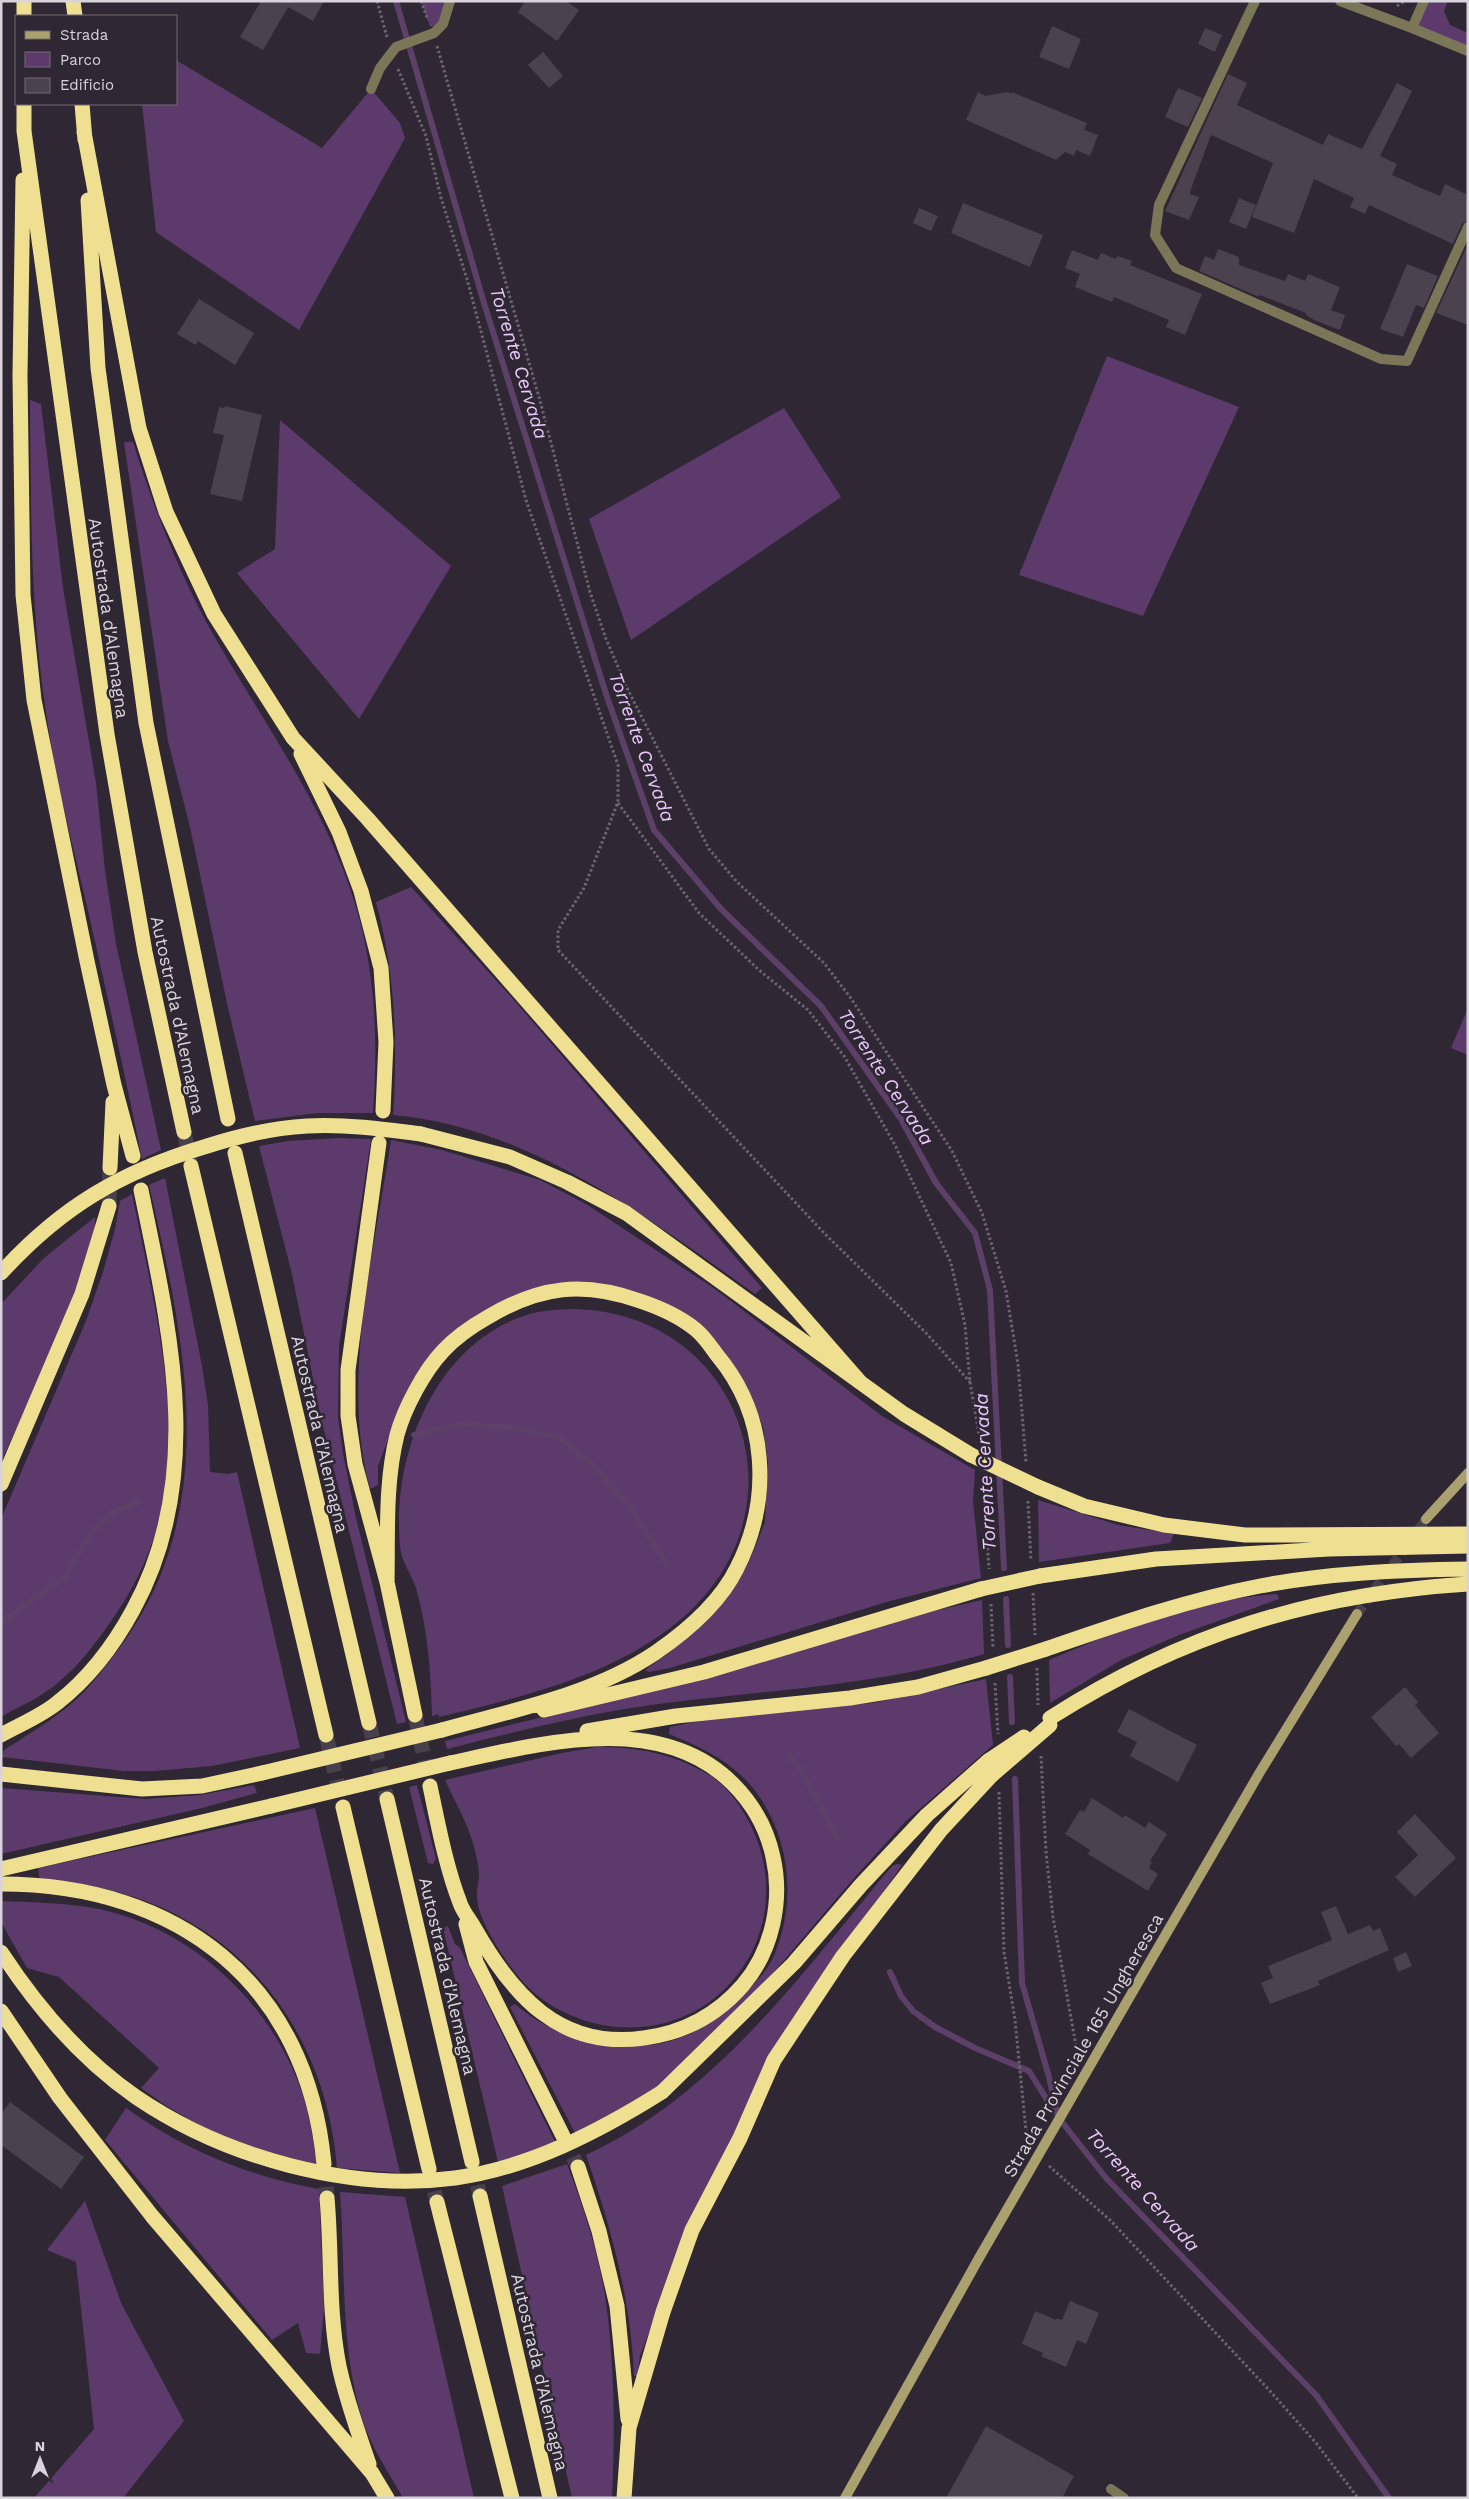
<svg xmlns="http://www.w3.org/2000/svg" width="1469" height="2499" font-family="'Work Sans',sans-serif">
<rect width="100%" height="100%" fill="#2f2733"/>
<path fill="#5c3b6c" d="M421 1H450L443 24 430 27Z
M1424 1H1448L1444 11 1450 25 1468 33V51L1412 28Z
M176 60 322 148 371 89 400 123 405 138 299 330 156 232 142 104H176Z
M1107 356 1239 407 1143 616 1019 575Z
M30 400 41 404 63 588 96 783 105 870 116 944 161 1150 142 1159C125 1074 106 990 87 906 71 839 54 773 45 705 30 604 31 502 30 400Z
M784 408 841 497 631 640 589 519Z
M280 420 451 566 359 719 237 573 275 549Z
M124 442H133C153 506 177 568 209 627 260 718 326 806 356 907 376 975 378 1044 373 1113H318L255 1121 228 1008 190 827 168 741Z
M411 887 513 999 762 1288 755 1294C647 1217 529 1127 393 1115 398 1043 395 972 376 902Z
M1468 1008V1055L1451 1048Z
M338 1138 371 1139 339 1346 338 1417 343 1454 356 1518 406 1722 397 1724 321 1418 292 1274 259 1146 288 1141Z
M391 1140 442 1150 540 1180 586 1204 715 1289 882 1416 975 1470 973 1501 981 1578 890 1601 670 1668 649 1672 645 1670 669 1653 707 1619 736 1585 751 1557 765 1522 768 1462 763 1427 751 1397 704 1332 575 1285 460 1329 396 1419 378 1466V1485L370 1489C340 1379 375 1250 391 1140Z
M165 1178 202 1366 208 1405 210 1472 228 1474 237 1472 300 1748 212 1766 154 1771H124L2 1757 4 1750C29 1734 59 1716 81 1695 93 1683 104 1668 115 1654 224 1513 186 1345 149 1185Z
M132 1194C151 1288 183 1414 162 1508 153 1549 135 1588 111 1621 92 1649 70 1677 41 1695 29 1703 14 1709 1 1717V1519L86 1321 103 1272 115 1229 120 1201Z
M95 1217C96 1242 85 1268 76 1291 54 1349 27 1405 1 1462V1304L44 1258Z
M570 1309C736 1309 810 1500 688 1613 620 1675 525 1696 439 1717L438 1714 432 1716C431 1673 428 1630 416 1588 411 1573 401 1562 400 1546 392 1459 431 1352 518 1318 534 1311 552 1310 570 1309Z
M1038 1500 1118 1525 1174 1534 1170 1543 1039 1562Z
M1277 1594 1279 1599 1179 1635 1121 1660 1050 1703 1049 1660C1119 1630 1200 1599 1277 1594Z
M982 1600 984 1654C880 1685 773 1690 666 1703 592 1712 519 1731 447 1749L445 1741 711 1676 934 1611Z
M986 1679 993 1745 906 1821 855 1877 744 2007 658 2086 576 2135 510 2007 515 2004C540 2026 566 2036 599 2043 657 2054 701 2037 742 1996 754 1985 766 1972 773 1958 797 1904 791 1839 756 1792 735 1763 701 1747 669 1734L670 1727 713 1718 873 1703Z
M597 1747C636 1747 671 1753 706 1773 727 1785 742 1807 752 1828 798 1925 727 2035 618 2027 585 2025 547 2008 524 1983 507 1964 480 1925 477 1899 476 1891 479 1883 479 1875 479 1866 476 1855 474 1847 468 1823 455 1802 445 1780L562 1753Z
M254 1785 257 1793 202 1808 1 1854V1788L146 1799 200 1795Z
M417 1785 436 1859 433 1864 428 1863 409 1787Z
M315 1808 400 2173 337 2168C326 2030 239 1917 100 1888 81 1883 60 1883 40 1882L38 1868Z
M897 1864 902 1865 817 1990 681 2247 640 2356 637 2376H634C631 2300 611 2227 586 2155 716 2095 802 1973 892 1866Z
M1 1901C30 1902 60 1903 88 1907 190 1923 279 2008 306 2106 311 2125 314 2146 317 2166 253 2152 194 2128 141 2088L159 2068 59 1977 27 1968 1 1922Z
M448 1926 455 1944 460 1948 556 2144 498 2162 443 1928Z
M126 2108C182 2149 250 2177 319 2189L324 2309 320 2354 306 2353 298 2323 272 2340 105 2140Z
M567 2164C583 2206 598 2251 605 2296 615 2363 615 2431 612 2498H572L502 2186Z
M340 2192 405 2197 474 2498H403C390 2475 374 2451 365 2427 339 2351 346 2271 340 2192Z
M85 2201 121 2303 184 2421 123 2498H34L94 2429 76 2262 47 2250Z"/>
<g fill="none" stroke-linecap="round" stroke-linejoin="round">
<path stroke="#5c4068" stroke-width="6" d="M396 1 484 303 606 694 654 830 721 909 821 1006 901 1119 936 1183 975 1233 990 1290 1004 1568
M414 1435 467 1424 512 1428 558 1437 595 1467 630 1507 666 1564
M1006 1599 1008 1645
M1 1622 65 1577 89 1536 111 1513 139 1502
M1010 1677 1012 1722
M788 1754 801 1770 837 1838
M1015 1779 1022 1983 1049 2077 1058 2117 1106 2178 1316 2395 1389 2498
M890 1972 901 1996 913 2011 935 2027 975 2048 1029 2071 1054 2111"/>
</g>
<path fill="#4a424e" d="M261 1H324L313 21 288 7 263 50 240 37Z
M525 1H566L579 10 557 41 518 12Z
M1052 26 1081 39 1069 69 1039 57Z
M1205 28 1222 35 1215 52 1198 44Z
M543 52 563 76 549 88 528 65Z
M1228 74 1247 83 1237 105 1323 145 1328 134 1362 149 1397 83 1412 91 1380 156 1397 164 1392 175 1428 191 1440 196 1445 184 1468 195V220L1462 224 1453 244 1369 205 1365 214 1350 207 1354 198 1314 179 1294 233 1252 217 1273 163 1211 135 1191 189 1190 194 1199 197 1189 220 1165 211Z
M1178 88 1202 98 1188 127 1165 117Z
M978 92 985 96 1008 92 1012 94V92L1087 123 1084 130 1098 135 1090 156 1076 150 1074 156 1065 152 1056 160 966 120Z
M1239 198 1256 205 1246 229 1229 222Z
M963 203 1043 235 1030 267 951 233Z
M919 208 938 216 931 231 913 223Z
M1468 244V325L1436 313Z
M1218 249 1239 257V265L1282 280 1285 281 1288 274 1305 281 1308 274 1340 287 1331 310 1345 315 1340 330 1314 320 1306 315V313L1260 295 1259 297 1199 271 1205 256 1214 260Z
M1072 250 1098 260 1101 253 1116 259 1117 256 1132 261 1130 265 1202 294 1185 335 1166 327 1169 320 1114 297 1112 302 1075 287 1080 274 1065 268Z
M1407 264 1438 276 1424 308 1416 305 1403 337 1380 329Z
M199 299 254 333 235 365 198 341 196 345 177 334Z
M225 406 262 415 242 501 210 494 224 435 213 433 219 407 224 408Z
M1405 1687 1418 1702 1415 1705 1439 1733 1411 1758 1399 1744 1396 1746 1371 1717Z
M1129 1709 1197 1745 1178 1782 1130 1756 1137 1742 1117 1732Z
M1092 1798 1123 1818 1125 1815 1145 1828 1149 1822 1167 1834 1150 1861 1152 1862 1149 1868 1158 1874 1148 1891 1088 1854 1090 1850 1065 1834 1080 1810 1084 1812Z
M1415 1814 1456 1858 1415 1897 1395 1877 1418 1855 1397 1832Z
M1336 1906 1348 1934 1370 1925 1373 1931 1380 1928 1389 1950 1318 1981 1320 1985 1270 2004 1261 1983 1273 1978 1268 1966 1332 1940 1321 1912Z
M1406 1952 1412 1966 1398 1972 1393 1958Z
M10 2102 84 2157 61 2189 1 2145V2114Z
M1070 2301 1099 2313 1086 2344 1077 2340 1066 2367 1041 2356 1043 2353 1022 2344 1035 2311 1056 2320 1057 2318 1062 2320Z
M986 2426 1074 2476 1062 2498H946Z"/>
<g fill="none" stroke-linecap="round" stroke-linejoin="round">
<path stroke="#48414c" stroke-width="10" stroke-dasharray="10 5" stroke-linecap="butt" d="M1357 1614 1426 1519"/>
<path stroke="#48414c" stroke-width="15" stroke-dasharray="15 8" stroke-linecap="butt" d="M184 1132 191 1165
M109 1206 110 1168
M415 1715 430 1786
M369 1723 387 1799
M326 1735 343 1807
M563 2136 578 2167
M472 2163 480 2196
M324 2164 327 2198
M429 2169 437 2202"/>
<path stroke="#6c656f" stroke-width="3" stroke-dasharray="2.5 2.5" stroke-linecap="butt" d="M377 1 387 37
M421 1 428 20
M1397 6 1405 1
M437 46 539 397 590 592 606 639 628 690 709 849 737 882 824 963 850 997 952 1151 982 1213 1006 1291 1018 1364 1026 1462
M398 69 426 136 441 198 467 279 526 500 618 765V802L584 888 558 930V950L825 1234 927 1334 970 1382
M618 803 699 913 759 970 808 1010 844 1056 895 1145 951 1263 965 1325 970 1382 980 1440
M983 1478 989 1569
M1028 1501 1031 1561
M1033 1593 1035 1635
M991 1604 993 1648
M1037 1668 1038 1705
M995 1683 998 1734
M1041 1756 1046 1852 1053 1917 1078 2057
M999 1792 1004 1952 1015 2020 1026 2131 1031 2141
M1049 2166 1111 2221 1270 2391 1316 2443 1358 2498"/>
<path stroke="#7c7658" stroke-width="10" d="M1111 2489 1124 2498"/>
<path stroke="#7c7658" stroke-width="10" d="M1255 1 1159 205 1155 235 1176 268 1381 359 1407 361 1468 227
M1340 1 1412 28 1468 51
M1412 28 1424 1
M371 89 380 68 396 47 434 33 443 24 450 1"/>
<path stroke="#aba16f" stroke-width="10" d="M1426 1519 1468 1473
M845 2498 979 2258 1155 1953 1260 1772 1357 1614"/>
<path stroke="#efe091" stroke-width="15" d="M24 1V16
M73 1 75 16
M24 104V131L107 734 145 952 184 1132
M82 104 85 140
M84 132 139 428 166 512 214 614 293 738 367 818 860 1382
M23 180 20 376 23 595 34 700 87 961 114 1085 133 1156
M88 200 98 368 146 723 228 1119
M301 754 339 832 361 891 381 968 386 1042 383 1111
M421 1134 510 1157 567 1182 626 1213 904 1414 971 1455
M379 1143 348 1370V1416L355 1464 387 1582 415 1715
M235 1153 369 1723
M191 1166 326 1735
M110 1168 113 1102
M1 1484 82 1294 109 1206
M1038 1487 1084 1506 1164 1525 1245 1535 1468 1534
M1040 1576 1156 1559 1329 1549 1468 1546
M387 1582C388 1533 385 1483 397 1435 404 1409 424 1371 443 1351 456 1337 472 1326 488 1317 540 1286 583 1281 640 1301 658 1307 680 1317 695 1329 704 1336 711 1347 717 1355 768 1416 772 1499 737 1568 720 1603 687 1631 655 1653 592 1695 514 1710 442 1730
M1046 1649C1116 1625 1187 1600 1260 1586 1328 1573 1399 1570 1468 1569
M544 1710 704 1672 981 1589
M1050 1718C1182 1634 1312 1594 1468 1584
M587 1731 676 1716 850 1698 918 1687 986 1668
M1 1735C19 1725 41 1716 57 1703 88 1679 114 1645 133 1610 206 1477 170 1331 141 1190
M1 1774 142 1789 202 1786 262 1773
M430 1786C438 1824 446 1867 460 1903 463 1912 470 1920 475 1929 512 1994 559 2050 644 2038 683 2033 717 2015 743 1985 772 1951 783 1901 773 1857 767 1829 753 1804 733 1784 660 1710 539 1744 450 1763
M387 1799 472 2162
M343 1807 429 2169
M1 1869 271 1806
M1 1884C178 1884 307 1983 324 2164
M466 1924 476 1962 563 2136
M1 2011 60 2098 152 2216 372 2473 387 2498
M662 2092 794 1963 861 1885 927 1815 988 1761
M578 2167 599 2231 617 2306 628 2419
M480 2196 550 2498
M327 2198C332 2253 328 2311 339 2366 346 2399 358 2432 369 2464
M437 2202 512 2498
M624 2498 629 2428 663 2312 692 2230 740 2138 774 2060 843 1956 941 1830 992 1775"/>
<path stroke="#efe091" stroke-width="15" d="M1 1273C60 1208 120 1172 204 1147 238 1136 271 1128 307 1126 346 1124 383 1129 421 1134
M971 1455 1038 1487
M981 1589 1040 1576
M986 1668 1046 1649
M988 1761 1024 1737
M262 1773 442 1730
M992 1775 1050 1725
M271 1806 450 1763
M1 1952C37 2007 81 2059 136 2097 224 2157 349 2192 455 2178 529 2168 600 2131 662 2092"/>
</g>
<g text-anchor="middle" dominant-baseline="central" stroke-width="5" stroke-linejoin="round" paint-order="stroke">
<g font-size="18" fill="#d9d4dc" stroke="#2f2733">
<text transform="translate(109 618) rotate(82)">Autostrada d'Alemagna</text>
<text transform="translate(178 1015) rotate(78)">Autostrada d'Alemagna</text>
<text transform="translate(320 1434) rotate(77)">Autostrada d'Alemagna</text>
<text transform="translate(448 1976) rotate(77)">Autostrada d'Alemagna</text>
<text transform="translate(1083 2045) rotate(-60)">Strada Provinciale 165 Ungheresca</text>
<text transform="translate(540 2372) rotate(77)">Autostrada d'Alemagna</text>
</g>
<g font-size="19" font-style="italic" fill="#eac8fb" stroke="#2f2733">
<text transform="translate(519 363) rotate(73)">Torrente Cervada</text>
<text transform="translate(642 747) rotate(70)">Torrente Cervada</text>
<text transform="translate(886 1077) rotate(57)">Torrente Cervada</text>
<text transform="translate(985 1472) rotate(-93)">Torrente Cervada</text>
<text transform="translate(1143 2190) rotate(48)">Torrente Cervada</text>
</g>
</g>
<rect width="1469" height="2499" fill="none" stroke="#d9d4dc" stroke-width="5"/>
<rect x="15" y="15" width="162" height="90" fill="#2f2733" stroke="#736c77"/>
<rect x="25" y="31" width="25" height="8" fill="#aba16f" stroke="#736c77"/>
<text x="60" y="40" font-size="15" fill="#d9d4dc">Strada</text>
<rect x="25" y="52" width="25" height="15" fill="#5c3b6c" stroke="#736c77"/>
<text x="60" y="65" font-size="15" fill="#d9d4dc">Parco</text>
<rect x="25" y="78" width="25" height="15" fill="#4a424e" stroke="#736c77"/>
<text x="60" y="90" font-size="15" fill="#d9d4dc">Edificio</text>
<g transform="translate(40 2459)" stroke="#2f2733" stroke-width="4" paint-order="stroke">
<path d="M0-4L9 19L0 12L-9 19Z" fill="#d9d4dc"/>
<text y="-8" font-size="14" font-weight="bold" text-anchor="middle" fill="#d9d4dc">N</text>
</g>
</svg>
